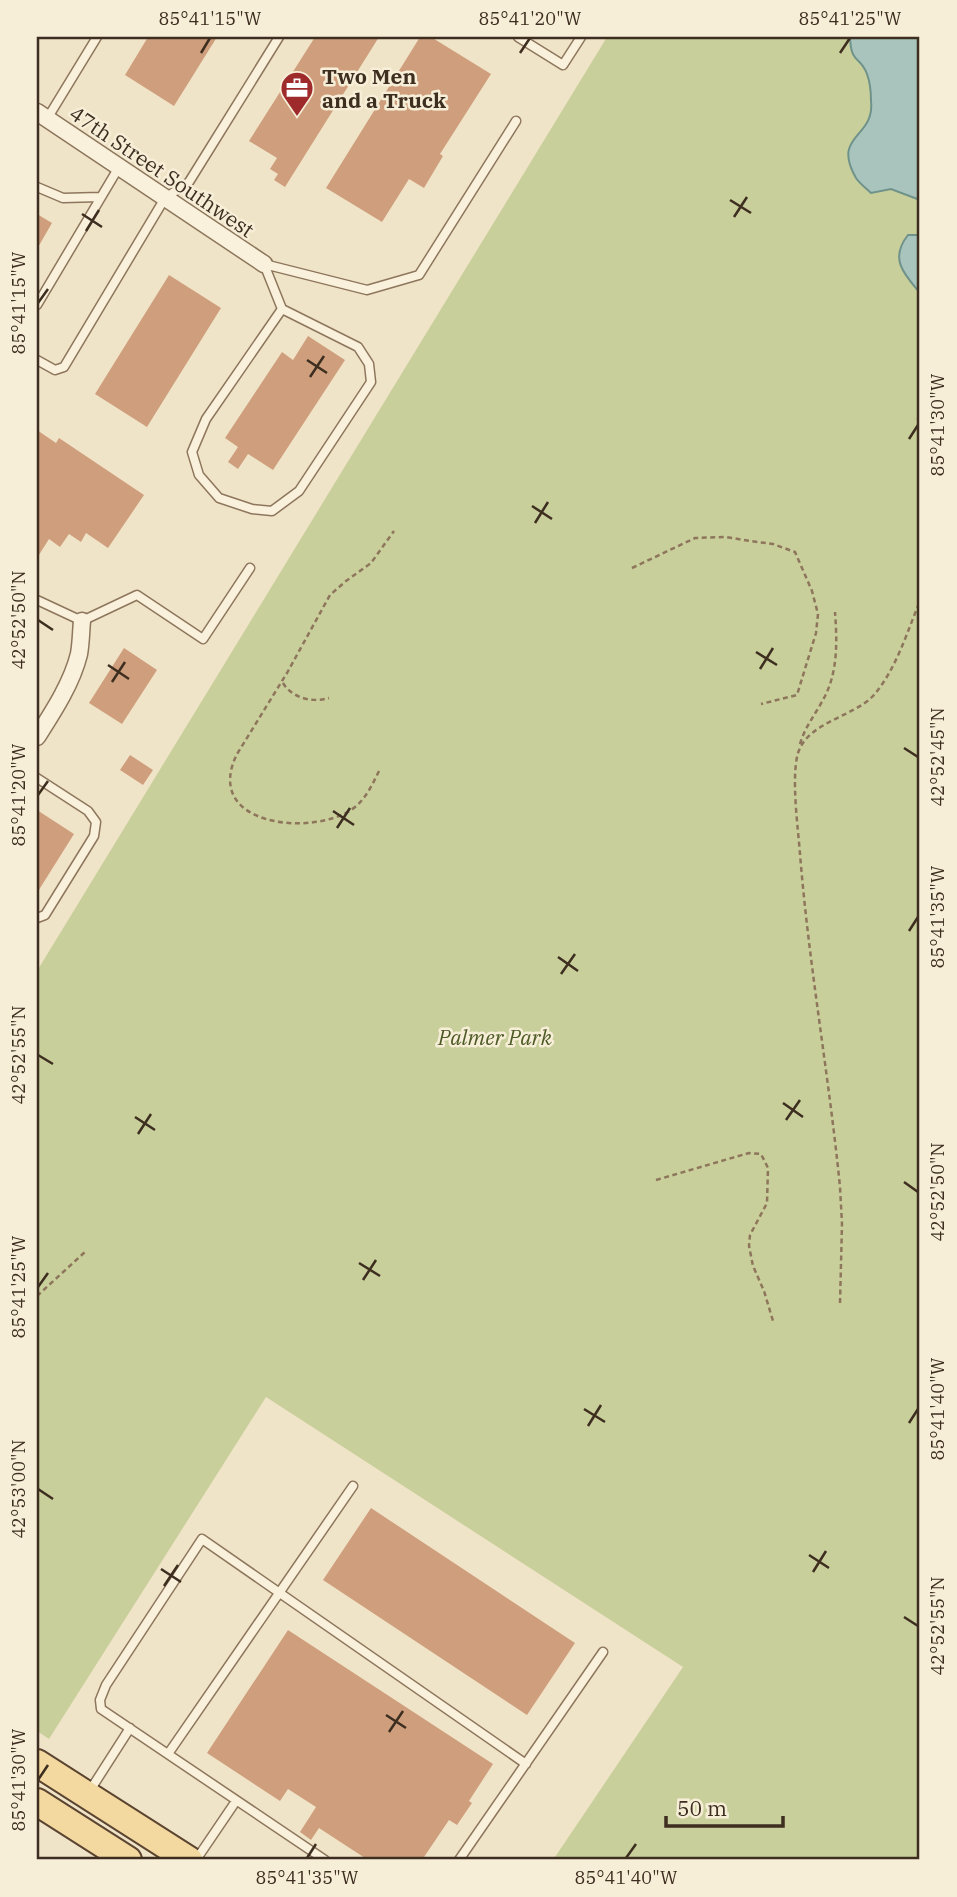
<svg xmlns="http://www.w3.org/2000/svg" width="957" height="1897" font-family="'IBM Plex Serif',serif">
<rect width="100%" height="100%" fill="#f0e4c8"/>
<path fill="#c9cf9b" d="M607 37H920V1860H553L683 1667 266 1397 49 1739 37 1731V971Z"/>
<path fill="#a9c4bc" stroke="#6f938a" stroke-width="2" d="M850 37H918L920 200 891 189 871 193C866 188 860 184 856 178 831 134 875 139 871 101 871 93 870 82 867 74 860 55 851 65 850 37Z
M908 235H920V293C904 274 889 259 908 235Z"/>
<path fill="#cf9f7d" d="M148 37H217L174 106 125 75Z
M315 37H379L285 187 274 180 278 174 270 169 277 158 249 141Z
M420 37H431L491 74 440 154 443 156 424 188 409 179 382 222 326 188Z
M37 214 52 223 37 249Z
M169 275 221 308 147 427 95 394Z
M308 336 345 360 273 470 248 454 238 469 228 462 238 447 225 438 282 352 293 360Z
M37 430 56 443 59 438 144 495 108 548 86 533 81 542 69 534 60 547 49 539 37 558Z
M124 648 157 670 122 724 89 703Z
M130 755 153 770 143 785 120 770Z
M37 810 74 834 37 893Z
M371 1508 575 1643 527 1715 323 1580Z
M288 1630 493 1764 469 1801 472 1803 457 1825 449 1820 422 1860H368L319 1828 311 1840 300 1832 316 1807 288 1789 280 1801 207 1753Z"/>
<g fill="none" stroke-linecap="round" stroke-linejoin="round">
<defs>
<path id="lane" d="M518 37 563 65 581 37
M47 119 97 37
M37 187 63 198 100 197
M264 264 282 309 206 419 192 452 199 475 219 498 252 509 272 511 299 491 371 382 369 364 358 347 282 309
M264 264 367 290 419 275 516 121
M37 305 119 167
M37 360 55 370 64 367 165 198 189 182 279 37
M37 600 82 621 137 595 203 639 250 568
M37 778 88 811 96 822 94 836 45 915 37 918
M168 1754 353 1486
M89 1792 130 1728
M196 1860 236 1801
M325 1860 101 1709 100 1700 106 1685 202 1539 526 1764
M459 1860 603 1652"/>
<path id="street" d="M37 112 264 264
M37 737C53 712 72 683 79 654 81 643 81 631 82 621"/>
<path id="primary" d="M37 1763 189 1860
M37 1802 128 1860"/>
</defs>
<use href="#lane" stroke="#8d765c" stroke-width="11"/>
<use href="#street" stroke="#8d765c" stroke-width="19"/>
<use href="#primary" stroke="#5b4430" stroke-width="30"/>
<path stroke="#8d765c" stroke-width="2.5" stroke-dasharray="5 3.5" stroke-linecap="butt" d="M920 408 918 418 920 444
M632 568 695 538 726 537 750 541 773 544 795 552 812 591 818 614 816 633 797 695 761 704
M283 683C292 698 312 703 329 698
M800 744C805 726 818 711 826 694 838 669 837 639 835 612
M379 771C372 785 365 801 351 810 309 837 202 825 237 754L287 673 330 595 346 581 371 563 394 531
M656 1180 749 1153 761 1154 768 1168 767 1203 750 1235 749 1246 753 1266 764 1291 773 1321
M37 1296 85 1252
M840 1303 842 1224 840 1187C829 1076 809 966 800 854 798 827 791 778 798 753 808 722 853 717 873 696 896 670 907 632 920 601"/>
<use href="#lane" stroke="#faf1dc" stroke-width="8"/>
<use href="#street" stroke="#faf1dc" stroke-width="16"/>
<use href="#primary" stroke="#f3d9a0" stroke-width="26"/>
</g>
<path fill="none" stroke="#3d2e20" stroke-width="2.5" d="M201 53 210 38M520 53 530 38M840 53 850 38M730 200 751 213M82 214 102 227M734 217 747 197M86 231 99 210M38 303 48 289M307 360 327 373M310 377 324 356M909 439 918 425M532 506 552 519M535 523 548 502M38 620 53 630M756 652 777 665M108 665 129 679M760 669 773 648M112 682 125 662M904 748 918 757M38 795 48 781M333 811 354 825M337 828 350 808M909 931 918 917M558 957 578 971M561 974 575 954M38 1055 53 1064M783 1103 803 1117M135 1117 155 1130M786 1120 800 1100M138 1134 151 1114M904 1182 918 1192M359 1263 380 1276M363 1280 376 1260M38 1287 48 1273M584 1409 605 1422M909 1423 918 1409M588 1426 601 1405M38 1489 53 1499M809 1555 829 1568M161 1569 181 1582M813 1572 826 1551M164 1586 178 1565M904 1617 918 1626M386 1715 406 1728M389 1732 403 1711M38 1780 48 1765M307 1858 316 1844M626 1858 636 1844"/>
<defs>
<symbol id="office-pin" viewBox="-11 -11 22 30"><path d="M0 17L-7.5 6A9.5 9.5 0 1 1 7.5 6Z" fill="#9e2a2b" stroke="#f7eed8"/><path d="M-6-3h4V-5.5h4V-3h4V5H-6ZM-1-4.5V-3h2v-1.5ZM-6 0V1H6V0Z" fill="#fff"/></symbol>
</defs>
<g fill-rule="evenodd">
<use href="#office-pin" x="278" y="69" width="38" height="52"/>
</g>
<g text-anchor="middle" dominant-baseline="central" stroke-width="5" stroke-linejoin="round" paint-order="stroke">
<g font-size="21" font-weight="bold" fill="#3d2e20" stroke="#f7eed8" text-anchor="start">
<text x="322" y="76">Two Men<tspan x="322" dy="24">and a Truck</tspan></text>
</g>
<g font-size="21" fill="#3d2e20" stroke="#f7eed8">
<text transform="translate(162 171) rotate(34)">47th Street Southwest</text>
</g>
<g font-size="21" font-style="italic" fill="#4d5a26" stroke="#f7eed8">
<text x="495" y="1037">Palmer Park</text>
</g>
</g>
<rect width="957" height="1897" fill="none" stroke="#f7eed8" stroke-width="77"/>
<path d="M666 1816v10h117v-10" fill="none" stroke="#3d2e20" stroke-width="3.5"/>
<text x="677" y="1816" font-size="21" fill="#3d2e20" stroke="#f7eed8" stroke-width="5" paint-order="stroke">50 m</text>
<rect x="38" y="38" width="880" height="1820" fill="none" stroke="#3d2e20" stroke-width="2.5"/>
<g font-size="18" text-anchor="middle" fill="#3d2e20">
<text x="210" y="25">85°41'15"W</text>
<text x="530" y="25">85°41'20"W</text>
<text x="850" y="25">85°41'25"W</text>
<text transform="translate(19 303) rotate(-90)" y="6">85°41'15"W</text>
<text transform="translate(938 425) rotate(-90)" y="6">85°41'30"W</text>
<text transform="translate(19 620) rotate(-90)" y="6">42°52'50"N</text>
<text transform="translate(938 757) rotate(-90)" y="6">42°52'45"N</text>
<text transform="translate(19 795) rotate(-90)" y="6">85°41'20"W</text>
<text transform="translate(938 917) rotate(-90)" y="6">85°41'35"W</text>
<text transform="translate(19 1055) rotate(-90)" y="6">42°52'55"N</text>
<text transform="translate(938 1192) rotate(-90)" y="6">42°52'50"N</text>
<text transform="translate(19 1287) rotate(-90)" y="6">85°41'25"W</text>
<text transform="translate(938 1409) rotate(-90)" y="6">85°41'40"W</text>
<text transform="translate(19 1489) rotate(-90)" y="6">42°53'00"N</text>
<text transform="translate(938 1626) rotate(-90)" y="6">42°52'55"N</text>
<text transform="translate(19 1780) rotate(-90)" y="6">85°41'30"W</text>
<text x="307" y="1884">85°41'35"W</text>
<text x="626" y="1884">85°41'40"W</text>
</g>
</svg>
